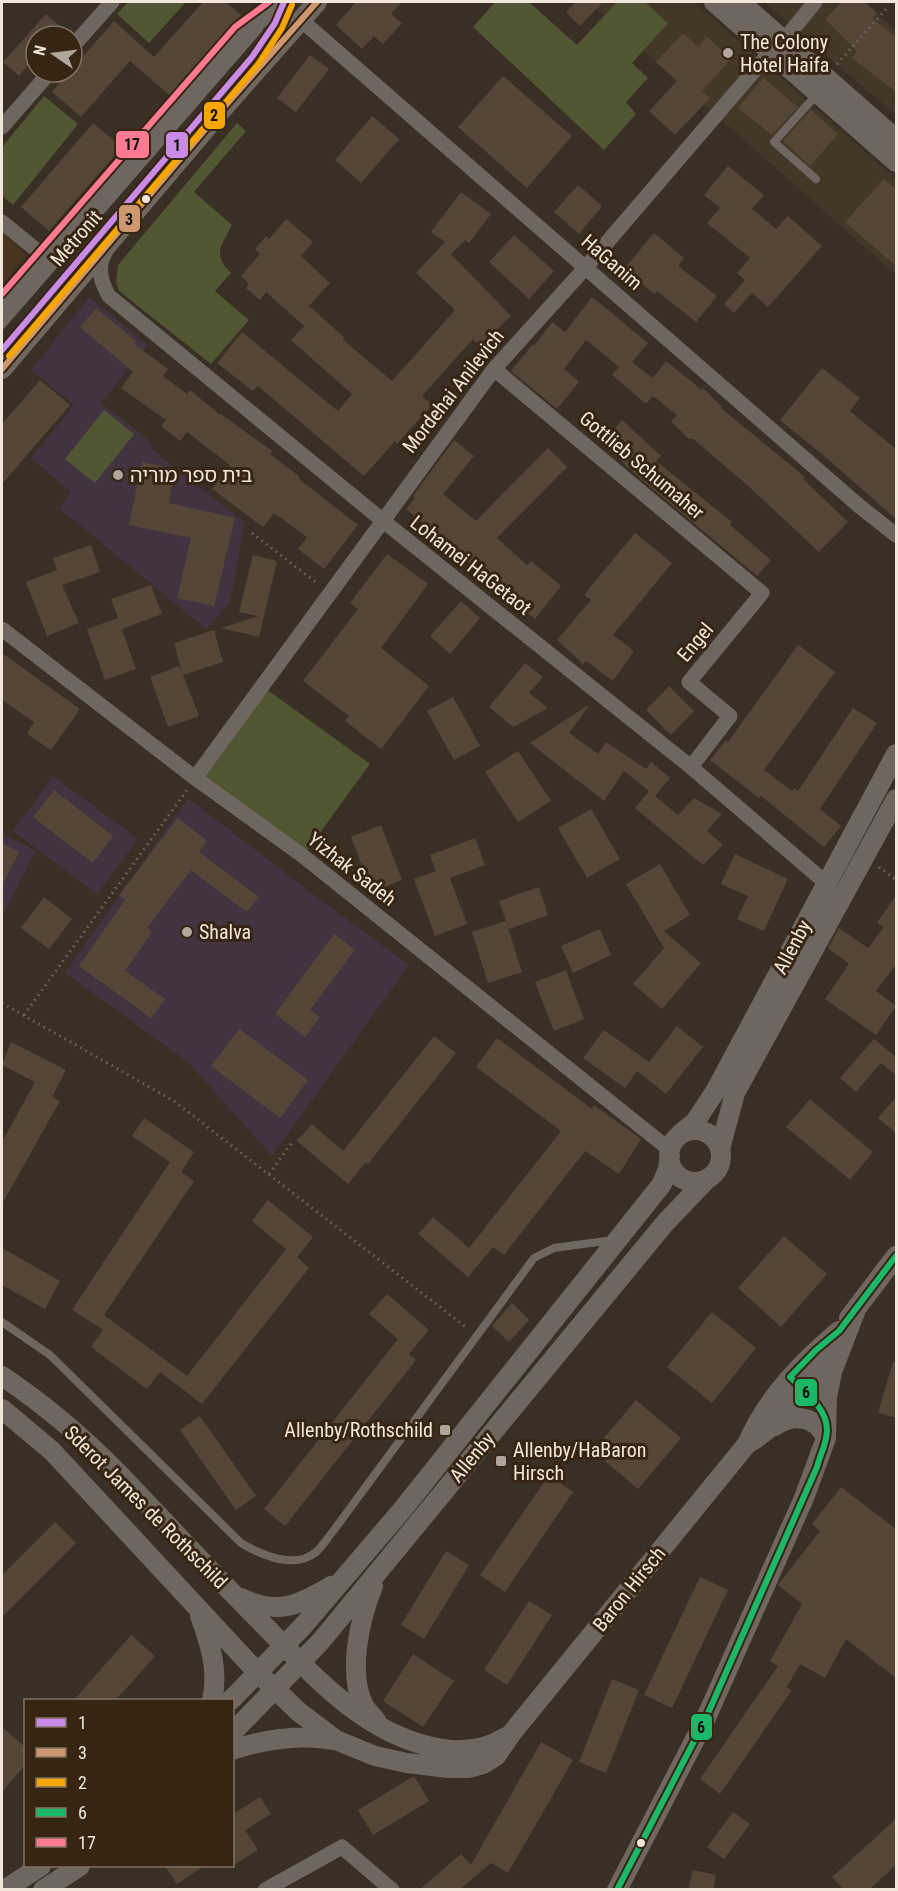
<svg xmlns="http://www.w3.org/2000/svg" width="898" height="1891" font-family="'Roboto Condensed','Noto Sans Hebrew',sans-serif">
<rect width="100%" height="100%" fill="#392f25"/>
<path fill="#433828" d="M589 2H694L896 179V275Z
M764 2H863L896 31V115Z"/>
<path fill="#49341f" d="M2 232 27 255 2 284Z"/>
<path fill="#413440" d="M89 297 148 345 101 403 148 440 153 450 245 523 230 603 206 629 59 508 71 492 31 458 74 405 31 370Z
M53 776 138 839 97 894 13 831Z
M188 798 310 892 409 965 272 1156 188 1062 65 973Z
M2 833 36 851 2 917Z"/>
<path fill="#505631" d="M128 2H186L149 43 117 14Z
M495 2H529L577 45 617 2H645L668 23 632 63 648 78 626 102 636 114 604 150 473 27Z
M44 96 78 124 13 205 2 196V147Z
M237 123 246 131 194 192 232 225C221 247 212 254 231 273L215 291 249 320 211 364 119 291 116 281 118 265Z
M104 410 134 434 95 483 65 459Z
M262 686 370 764 303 856 195 778Z"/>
<path fill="#544637" d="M203 2H226L241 15 170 96 130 61 81 117 52 92 69 72H72V69L114 21 154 57Z
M356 2H402L391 14 402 23 383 44 374 36 362 49 336 25Z
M576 2H603L580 26 566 12Z
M842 2H865L877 13 872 18 897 38V93L852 58 857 51 825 19Z
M46 14 61 27 54 36H36V56L19 76 3 62Z
M683 33 698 47 707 37 731 59 702 91 710 98 675 135 649 111 677 81 656 62Z
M310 55 329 69 296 112 277 98Z
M503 76 572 136 527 188 458 127Z
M763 78 798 107 772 135 738 108Z
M811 110 838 134 810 166 783 141Z
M372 116 399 139 361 183 335 160Z
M93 123 122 147 49 231 21 207Z
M728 166 764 195 752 209 776 229 788 216 822 246 768 307 752 293 734 313 724 304 745 280 737 273 750 258 707 223 720 208 704 195Z
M884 179 897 190V267L845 222Z
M578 185 602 206 579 234 554 212Z
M461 192 491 214 469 243 465 240 451 254 511 316 480 346 473 339 422 396 432 405 397 444 395 441 364 476 258 386 253 391 217 363 242 332 338 411 352 394 291 340 304 326 266 292 260 300 246 288 249 284 241 276 260 254 255 249 266 236 269 239 286 219 313 242 301 256 330 283 309 306 344 337 343 340 392 381 455 310 416 273 445 242 431 232Z
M654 233 684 258 678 266 717 296 696 322 657 291 654 294 624 269Z
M514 235 554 271 529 299 489 262Z
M592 297 648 343 632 362 653 378 666 361 702 390 703 388 722 407 721 408 805 477 803 479 848 522 819 552 746 484 692 438 690 440 671 421 677 415 653 396 646 404 612 375 619 367 586 340 564 369 579 382 557 409 511 371 533 344 534 346 552 322 565 332Z
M96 308 136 341 134 344 168 369 163 376 187 394 190 390 220 415 221 414 272 451 270 454 300 477 299 479 358 525 324 569 298 549 307 537 274 513 263 527 212 489 220 478 228 480 222 475 230 465 187 432 180 441 161 426 166 420 121 388 133 372 80 327Z
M822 368 860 398 850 411 897 450V520L829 460 780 420Z
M40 380 70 405 2 484V424Z
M622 420 661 456 656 461 732 522 730 525 771 560 757 576 641 479 601 443Z
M454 440 474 456 443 494 476 521 548 448 567 467 497 538 527 565 531 561 561 586 535 619 406 509 415 498 413 496Z
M142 462 175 469 169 503 235 518 214 606 177 598 191 538 129 525Z
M635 533 672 563 613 635 634 651 613 681 586 661 583 664 557 640 591 600 584 595Z
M91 545 100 572 62 585 79 623 47 636 26 582 57 570 53 558Z
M387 554 428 584 381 648 429 686 381 749 345 721 349 716 303 681 358 609 350 603Z
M253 555 277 561 259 637 221 628 259 616 239 612Z
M151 585 162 614 122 629 111 599Z
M461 601 480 618 450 654 430 636Z
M118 618 136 669 105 680 87 629Z
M214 630 223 662 183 675 199 716 168 727 150 677 179 666 182 673 174 643Z
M798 645 835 672 764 770 792 791 794 788 798 791 853 708 877 723 820 809 841 826 824 847 761 796 759 798 710 760 726 740 728 742Z
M2 653 80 709 51 750 27 734 34 722 2 700Z
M525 663 543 677 529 693 548 708 513 727 489 707Z
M669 686 694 711 671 735 646 710Z
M453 697 480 746 454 760 427 711Z
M587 706 588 707 569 733 598 754 606 742 646 769 651 762 670 778 655 796 678 815 694 798 722 814 707 831 723 845 703 865 635 808 649 791 624 771 604 801 530 743Z
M518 751 551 801 518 822 485 772Z
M54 790 113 836 93 863 33 817Z
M591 809 620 859 587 878 558 828Z
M178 818 207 841 199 852 259 897 247 912 191 870 147 928 152 932 125 971 165 999 151 1018 79 966 125 900 119 895Z
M381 825 402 880 372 892 351 837Z
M475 838 485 865 450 878 467 924 435 936 414 879 436 871 430 855Z
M2 843 19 852 2 885Z
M735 854 788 879 764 931 737 919 748 896 721 884Z
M660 864 690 915 664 931 701 963 662 1009 633 984 664 948 626 884Z
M539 887 548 915 509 929 499 901Z
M897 894V963L876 991 896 1006 876 1035 825 999 849 964 828 948 839 928 868 948 884 927 877 923Z
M44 897 72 919 49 949 21 928Z
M506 921 522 972 488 983 472 932Z
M600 929 611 955 573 973 561 946Z
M334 934 355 950 310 1010 320 1017 305 1037 275 1014Z
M566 970 584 1019 554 1031 535 982Z
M677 1026 703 1047 666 1094 637 1071 625 1088 583 1058 604 1030 649 1062Z
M239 1029 308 1080 280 1118 211 1066Z
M434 1036 456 1053 368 1164 366 1162 348 1184 297 1141 312 1124 343 1151Z
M497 1038 592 1109 594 1105 641 1139 619 1174 585 1151 504 1255 493 1247 468 1277 418 1234 433 1217 469 1248 561 1131 476 1067Z
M874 1039 897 1058V1076L881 1063 856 1092 840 1078Z
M11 1042 66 1070 52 1097 60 1101 2 1204V1142L35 1082 2 1065Z
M897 1096V1134L878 1118Z
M810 1099 873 1152 850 1180 786 1127Z
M144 1118 194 1152 181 1172 194 1181 104 1315 187 1376 286 1249 252 1221 268 1200 313 1237 297 1257 309 1268 202 1404 160 1372 147 1389 91 1347 103 1330 72 1310 170 1162 132 1136Z
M784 1236 827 1274 781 1327 738 1288Z
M2 1248 60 1281 45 1309 2 1285Z
M387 1294 429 1330 409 1354 416 1360 285 1526 264 1509 398 1339 369 1314Z
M512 1303 529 1320 509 1342 492 1326Z
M712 1312 756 1348 712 1403 667 1367Z
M893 1362 897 1363V1418L878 1413Z
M636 1400 681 1438 638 1489 593 1451Z
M200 1416 256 1496 236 1510 180 1430Z
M549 1475 573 1492 505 1592 480 1575Z
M841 1487 897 1530V1679L846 1639 825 1678 800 1664 787 1687 792 1690 720 1794 700 1779 778 1666 770 1661 802 1604 778 1585 820 1531 812 1524Z
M55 1522 76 1543 2 1617V1575Z
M446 1551 469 1565 424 1639 401 1625Z
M700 1577 728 1590 672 1708 644 1695Z
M529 1601 552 1615 507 1685 484 1670Z
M131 1635 155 1656 115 1701H73Z
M413 1654 454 1681 423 1727 383 1701Z
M612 1679 639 1690 606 1773 579 1762Z
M2 1727 26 1748V1764L2 1792Z
M541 1742 573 1760 508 1873 491 1863 459 1890H419L461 1854 471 1865Z
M414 1776 429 1801 373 1835 358 1810Z
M260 1797 271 1814 245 1830 258 1850 232 1866V1811L234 1813Z
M733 1812 750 1824 724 1859 707 1847Z
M897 1818V1864L869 1890H844L832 1877Z
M165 1866H204L177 1884Z
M693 1870 716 1875 713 1890H688Z"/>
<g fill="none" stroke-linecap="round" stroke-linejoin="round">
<path stroke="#6d6660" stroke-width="3" stroke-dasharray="1.5 4.5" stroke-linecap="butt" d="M837 64 888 7
M252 533 318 584
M879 867 896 880
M2 1003 174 1101 467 1328
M24 1015 187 790
M269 1174 293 1141"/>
<path stroke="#6e665f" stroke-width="8" d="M816 179 774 142 818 93
M2 325 259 29
M2 350 252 57 281 11
M2 1322 50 1355 241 1543C261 1555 295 1570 316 1552 323 1546 328 1537 334 1530L534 1258 554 1248 613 1240"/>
<path stroke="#6e665f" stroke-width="15" d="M301 20 858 505 896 535
M784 40 815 2
M72 47 112 2
M2 127 50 72
M2 222 45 257
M106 251C97 265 100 281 109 296L382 520 691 767 826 883 830 894
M494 369 762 593 689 682 730 716 691 767
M2 629 195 778 303 856 670 1150
M195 778 494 369 586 267 771 51
M265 1890 342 1847 392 1890"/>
<path stroke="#6e665f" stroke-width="20" d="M714 2 896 162
M740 2 896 139
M2 307 242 33 264 15 287 2
M2 369 225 106 317 2
M669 1156a26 26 0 1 1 52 0a26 26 0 1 1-52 0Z
M680 1134 695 1122 716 1090 896 754
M720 1149 735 1093 896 799
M849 1318 896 1256
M2 1376C44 1404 84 1438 120 1475 165 1522 209 1570 255 1616 307 1668 357 1730 432 1747 458 1753 484 1751 506 1737
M2 1409 52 1451 258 1673 299 1712 336 1740 375 1756 407 1763 448 1768H468L483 1764 496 1756 511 1734 747 1444C767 1398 801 1363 839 1331
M775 1426C793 1413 817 1416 826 1438
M747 1444C789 1419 810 1384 833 1342
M373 1586C360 1618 347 1674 364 1706 367 1711 372 1716 376 1720
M241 1598C277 1616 299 1605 331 1586
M200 1616C210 1643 219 1671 212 1700
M231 1700 303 1626 402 1510 662 1184 668 1169 670 1156
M232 1733 321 1641 665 1223 708 1178
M232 1750C266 1739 298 1734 333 1740
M4 1890 41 1866
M43 1890 80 1866
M617 1890 705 1720 804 1498 826 1438 827 1397 832 1372 857 1307"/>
<defs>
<path id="bus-1" d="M2 350 252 57 275 23 284 2"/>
<path id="bus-2" d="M2 369 225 106 317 2"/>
<path id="bus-3" d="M9 356 259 63 282 28 292 5"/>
<path id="bus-4" d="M617 1890 705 1720 817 1467C820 1455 827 1443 827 1430 827 1408 804 1391 790 1377L816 1350 839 1331 896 1256"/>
<path id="bus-5" d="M2 294 235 27 269 2"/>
</defs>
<use href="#bus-1" stroke="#362513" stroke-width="10"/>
<use href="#bus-2" stroke="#362513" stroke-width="10"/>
<use href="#bus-3" stroke="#362513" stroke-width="10"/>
<use href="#bus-4" stroke="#362513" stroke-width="10"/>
<use href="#bus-5" stroke="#362513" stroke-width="10"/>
<use href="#bus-1" stroke="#ca8be6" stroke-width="6"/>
<use href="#bus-2" stroke="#cd976f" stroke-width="6"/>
<use href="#bus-3" stroke="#f7a600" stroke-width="6"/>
<use href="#bus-4" stroke="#1ab867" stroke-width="6"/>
<use href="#bus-5" stroke="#fe7a93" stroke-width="6"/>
</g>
<g fill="#b1a69b" stroke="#362513" stroke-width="2">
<circle cx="728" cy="53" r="6"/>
<circle cx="118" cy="475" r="6"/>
<circle cx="187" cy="932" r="6"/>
<rect x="439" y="1424" width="12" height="12" rx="3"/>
<rect x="495" y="1455" width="12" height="12" rx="3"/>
</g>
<g fill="#f2e6db" stroke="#362513" stroke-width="2">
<circle cx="146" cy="199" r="5"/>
<circle cx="641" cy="1843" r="5"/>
</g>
<g text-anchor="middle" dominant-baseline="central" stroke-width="6" stroke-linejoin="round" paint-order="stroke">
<g font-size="20" fill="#f2e6db" stroke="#362513" text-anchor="start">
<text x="740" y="42">The Colony<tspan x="740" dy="23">Hotel Haifa</tspan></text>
<text x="130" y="475">בית ספר מוריה</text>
<text x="199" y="932">Shalva</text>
<text x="433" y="1430" text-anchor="end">Allenby/Rothschild</text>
<text x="513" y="1450">Allenby/HaBaron<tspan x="513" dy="23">Hirsch</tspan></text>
</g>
<g font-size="20" fill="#f2e6db" stroke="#362513">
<text transform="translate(76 238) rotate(-49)">Metronit</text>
<text transform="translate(612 262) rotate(41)">HaGanim</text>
<text transform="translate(453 391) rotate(-52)">Mordehai Anilevich</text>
<text transform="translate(642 465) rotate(40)">Gottlieb Schumaher</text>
<text transform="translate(471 565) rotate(38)">Lohamei HaGetaot</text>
<text transform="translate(695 642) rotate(-50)">Engel</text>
<text transform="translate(352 869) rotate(38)">Yizhak Sadeh</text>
<text transform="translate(792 947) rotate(-62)">Allenby</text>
<text transform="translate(472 1457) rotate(-50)">Allenby</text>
<text transform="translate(146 1507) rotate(45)">Sderot James de Rothschild</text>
<text transform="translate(629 1589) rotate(-51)">Baron Hirsch</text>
</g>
</g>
<g stroke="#362513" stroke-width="2">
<rect x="203" y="101" width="23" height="29" rx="6" fill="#f7a600"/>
<rect x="115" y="130" width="35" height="29" rx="6" fill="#fe7a93"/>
<rect x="165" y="131" width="24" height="28" rx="6" fill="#ca8be6"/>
<rect x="118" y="204" width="23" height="29" rx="6" fill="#cd976f"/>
<rect x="794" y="1378" width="24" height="29" rx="6" fill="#1ab867"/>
<rect x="690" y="1713" width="23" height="28" rx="6" fill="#1ab867"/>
</g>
<g font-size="16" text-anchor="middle" font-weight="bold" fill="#111">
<text x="214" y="121">2</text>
<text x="132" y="150">17</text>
<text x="177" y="151">1</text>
<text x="129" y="225">3</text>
<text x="806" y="1398">6</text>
<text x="701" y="1733">6</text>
</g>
<rect width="898" height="1891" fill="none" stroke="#f2e6db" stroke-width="6"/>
<rect x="24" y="1699" width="210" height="168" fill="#362513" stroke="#817263" stroke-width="1.5"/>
<rect x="36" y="1718" width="30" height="9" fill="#ca8be6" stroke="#817263" stroke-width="1.5"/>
<text x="78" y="1729" font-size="18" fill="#f2e6db">1</text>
<rect x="36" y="1748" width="30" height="9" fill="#cd976f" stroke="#817263" stroke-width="1.5"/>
<text x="78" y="1759" font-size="18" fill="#f2e6db">3</text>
<rect x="36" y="1778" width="30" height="9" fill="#f7a600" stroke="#817263" stroke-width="1.5"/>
<text x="78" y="1789" font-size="18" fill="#f2e6db">2</text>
<rect x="36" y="1808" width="30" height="9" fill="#1ab867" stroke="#817263" stroke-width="1.5"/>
<text x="78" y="1819" font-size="18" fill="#f2e6db">6</text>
<rect x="36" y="1838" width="30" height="9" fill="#fe7a93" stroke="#817263" stroke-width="1.5"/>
<text x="78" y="1849" font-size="18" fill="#f2e6db">17</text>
<g transform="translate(54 54) rotate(284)"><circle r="28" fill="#362513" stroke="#817263" stroke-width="1.5"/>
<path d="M0-4.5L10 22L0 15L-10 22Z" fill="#b1a69b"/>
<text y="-9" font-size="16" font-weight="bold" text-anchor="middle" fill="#f2e6db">N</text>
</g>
</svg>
